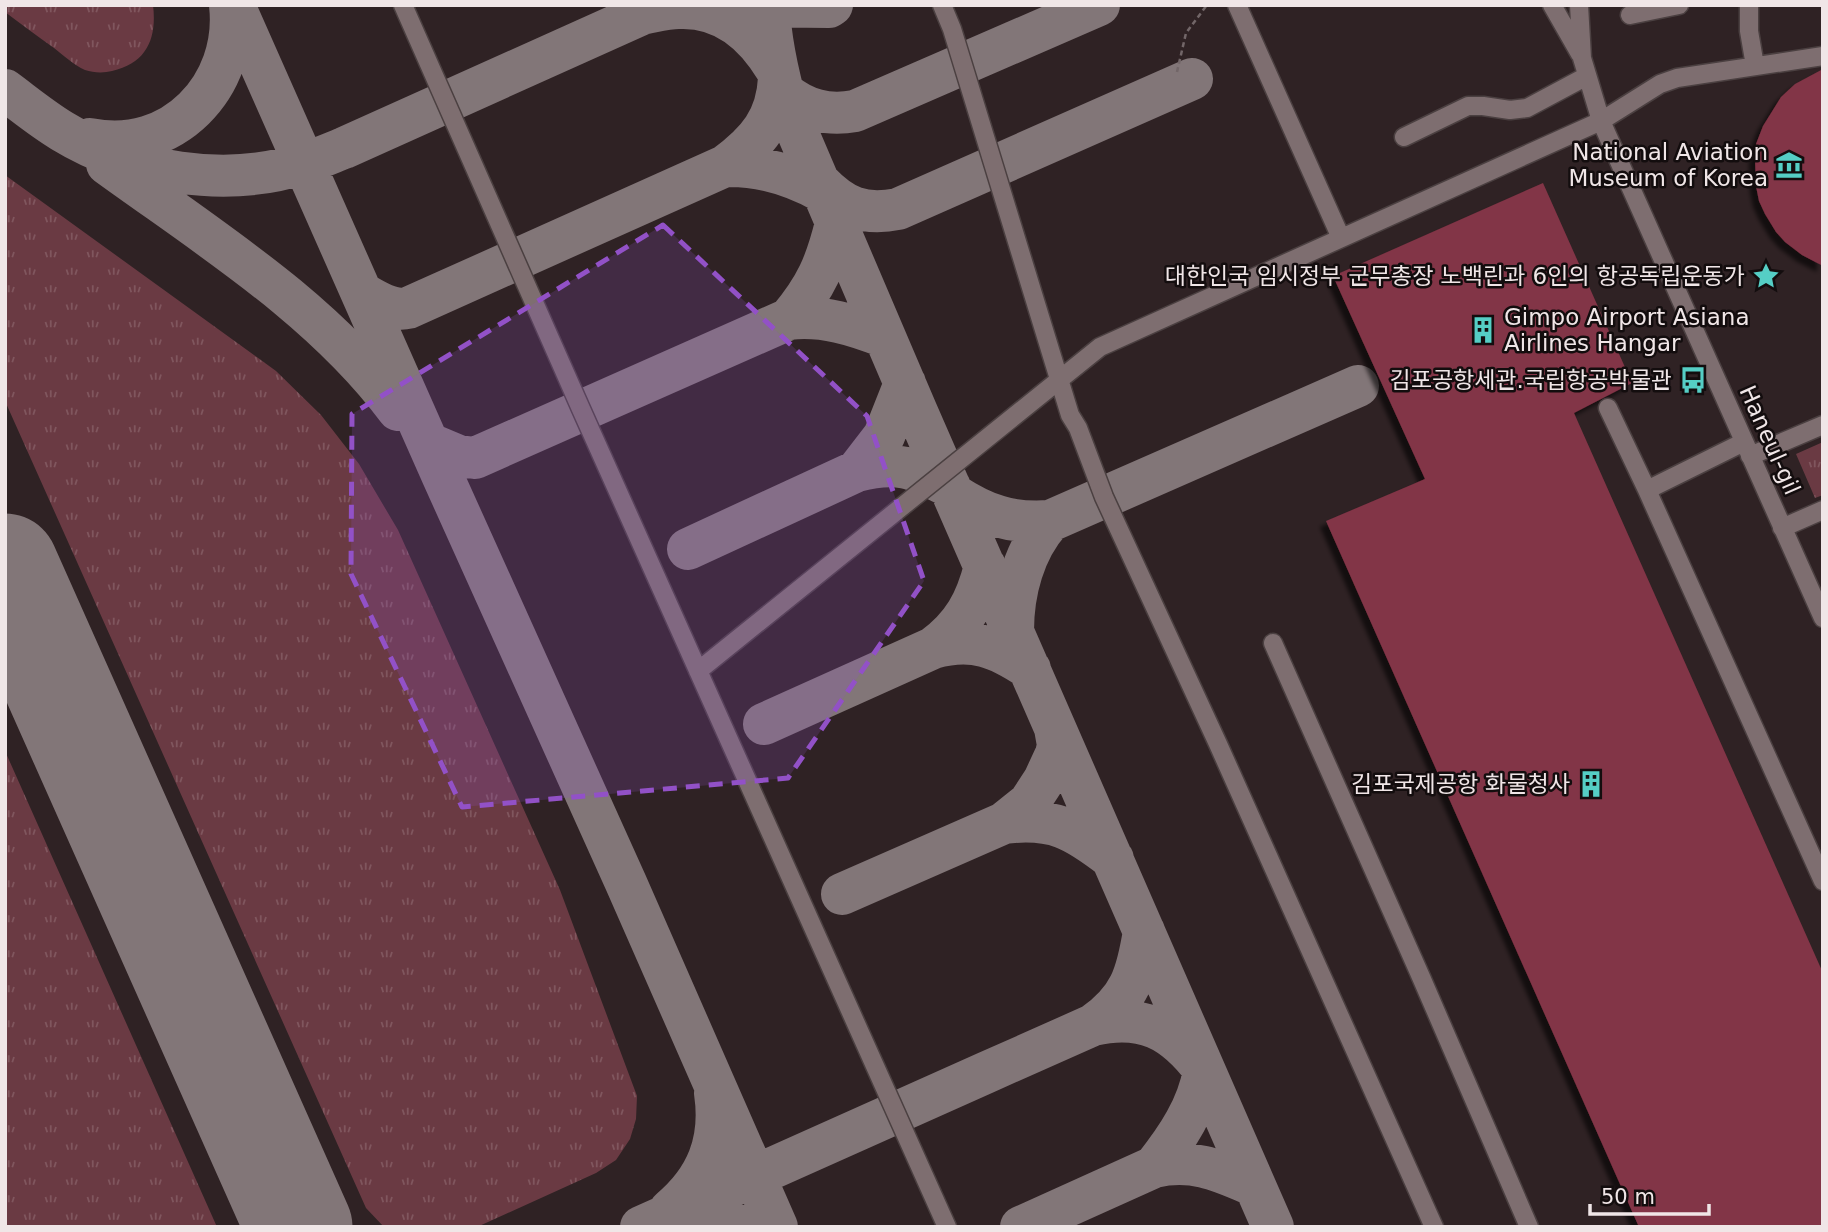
<svg xmlns="http://www.w3.org/2000/svg" width="1828" height="1232" font-family="'DejaVu Sans','Noto Sans KR',sans-serif">
<defs>
<pattern id="grass-tufts" width="24" height="20" patternUnits="userSpaceOnUse" patternTransform="scale(1.75)"><rect width="24" height="20" fill="#6a3a43"/><path d="M3 7l-1-3M5 7V3M7 7l1-3M15 17l-1-3M17 17v-4M19 17l1-3" fill="none" stroke="#80565e"/></pattern>
<filter id="shadow"><feDropShadow dx="-6" dy="6" stdDeviation="2" flood-color="#0009"/></filter>
</defs>
<rect width="100%" height="100%" fill="#2f2224"/>
<path fill="url(#grass-tufts)" d="M5 5H153C157 38 147 63 112 71 104 73 94 73 85 70 74 65 63 55 54 48 37 36 21 24 5 12Z
M5 175 276 371 321 415 359 464 398 530 560 890 637 1096 636 1119 630 1139 616 1160 596 1173 477 1227H384L366 1208 5 401Z
M1823 442V495L1815 498 1796 454Z
M5 751 217 1227H5Z"/>
<g fill="none" stroke-linecap="round" stroke-linejoin="round">
<path stroke="#827678" stroke-width="42" d="M234 5 443 477 626 883 777 1227
M769 5C770 41 778 75 788 110L917 412 1273 1227
M741 6 829 7 832 5
M641 14C653 12 667 8 679 8 723 6 755 34 776 69
M5 90C24 104 42 119 62 131 131 173 226 189 304 163 318 159 331 153 344 148L662 5
M783 92C805 110 827 116 855 111L1099 5
M90 139C172 156 239 86 230 5
M107 164C209 238 322 308 398 410
M725 166C758 142 777 119 779 78
M819 182C843 207 863 216 898 209L1192 79
M362 293C376 301 392 312 408 308L725 166C761 165 792 175 823 192
M789 319C816 287 826 264 836 223
M428 443 459 456 475 458 789 319C823 315 854 325 885 337
M857 471 884 436 905 383
M953 494C985 515 1011 524 1050 521L1358 386
M688 549 857 471C898 460 914 468 950 487
M1013 631C1013 592 1024 550 1050 521
M933 648C963 626 976 602 985 566
M764 724 933 648C973 637 997 647 1030 669
M1004 823 1029 803 1044 780 1056 754 1058 745 1055 728
M842 894 1004 823C1054 817 1074 829 1113 859
M1093 1025C1130 999 1137 975 1144 931
M670 1210C707 1179 722 1141 715 1093
M673 1216C698 1214 722 1217 745 1227
M641 1227C791 1160 942 1092 1093 1025 1143 1014 1173 1029 1204 1070 1198 1107 1177 1138 1154 1167
M1021 1227 1154 1167C1194 1158 1220 1171 1255 1186"/>
<path stroke="#827678" stroke-width="107" d="M5 567 299 1227"/>
</g>
<path fill="#823446" filter="url(#shadow)" d="M1823 69V266L1802 255 1785 242 1776 232 1765 214 1759 201 1756 186 1755 159 1756 144 1763 126 1781 97 1795 84Z
M1543 183 1632 383 1574 413 1823 973V1227H1639L1326 521 1425 479 1333 276Z"/>
<g fill="none" stroke-linecap="round" stroke-linejoin="round">
<defs>
<path id="minor" d="M403 5 581 409 947 1227
M942 5 952 29 1070 415 1078 428 1104 497 1218 744 1434 1227
M1237 5 1341 238
M1552 5 1580 54
M1579 5 1582 58 1601 121 1823 618
M1749 5V31L1755 66
M1630 15 1679 5
M1404 137 1468 106H1483L1510 110 1527 108 1587 76
M1608 408 1647 490 1823 881
M1750 456 1823 425
M1647 490 1744 442
M1782 528 1823 510
M1273 643 1421 977 1529 1227
M698 671 1100 347 1601 121 1660 84 1677 78 1823 56"/>
</defs>
<use href="#minor" stroke="#4b4041" stroke-width="21"/>
<path stroke="#726668" stroke-width="2.5" stroke-dasharray="5 3.5" stroke-linecap="butt" d="M1177 72 1186 33 1207 5"/>
<use href="#minor" stroke="#7e6e70" stroke-width="18"/>
</g>
<path fill="#9251c7" fill-opacity="0.2" stroke="#9251c7" stroke-width="5" stroke-dasharray="14 9" stroke-linejoin="round" d="M663 225 867 416 924 581 788 778 462 807 351 574 352 414Z"/>
<defs>
<symbol id="museum-bare" viewBox="-9 -9 18 18"><path d="M0-6L6-3V-2H-6V-3ZM-5-1h2V3h-2ZM-1-1h2V3h-2ZM3-1h2V3H3ZM-6 4H6V6H-6Z" fill="#55cec5" stroke="#130d0e" stroke-width="2.5" paint-order="stroke"/></symbol>
<symbol id="sight-bare" viewBox="-9 -9 18 18"><path d="M0-6L1.8-2.2L6-1.7L2.9 1.2L3.7 5.4L0 3.3L-3.7 5.4L-2.9 1.2L-6-1.7L-1.8-2.2Z" fill="#55cec5" stroke="#130d0e" stroke-width="2.5" paint-order="stroke"/></symbol>
<symbol id="building-bare" viewBox="-9 -9 18 18"><path d="M-4-6H4V6H1V3H-1V6H-4ZM-2.5-4.3h1.7v1.8h-1.7ZM.8-4.3h1.7v1.8H.8ZM-2.5-1h1.7V.8h-1.7ZM.8-1h1.7V.8H.8Z" fill="#55cec5" stroke="#130d0e" stroke-width="2.5" paint-order="stroke"/></symbol>
<symbol id="bus-bare" viewBox="-9 -9 18 18"><path d="M-5-6H5V4H4V6H2V4H-2V6H-4V4H-5ZM-3.5-4V0h7V-4ZM-3.5 1.2v1.5H-2V1.2ZM2 1.2v1.5H3.5V1.2Z" fill="#55cec5" stroke="#130d0e" stroke-width="2.5" paint-order="stroke"/></symbol>
</defs>
<g fill-rule="evenodd">
<use href="#museum-bare" x="1770" y="146" width="38" height="38"/>
<use href="#sight-bare" x="1747" y="257" width="38" height="38"/>
<use href="#building-bare" x="1464" y="311" width="38" height="38"/>
<use href="#bus-bare" x="1674" y="361" width="38" height="38"/>
<use href="#building-bare" x="1572" y="765" width="38" height="38"/>
</g>
<g text-anchor="middle" dominant-baseline="central" stroke-width="5" stroke-linejoin="round" paint-order="stroke">
<g font-size="23" fill="#f0e6e7" stroke="#130d0e" text-anchor="end">
<text x="1768" y="152">National Aviation<tspan x="1768" dy="26">Museum of Korea</tspan></text>
<text x="1745" y="276">대한인국 임시정부 군무총장 노백린과 6인의 항공독립운동가</text>
<text x="1504" y="317" text-anchor="start">Gimpo Airport Asiana<tspan x="1504" dy="26">Airlines Hangar</tspan></text>
<text x="1672" y="380">김포공항세관.국립항공박물관</text>
<text x="1570" y="784">김포국제공항 화물청사</text>
</g>
<g font-size="23" fill="#f0e6e7" stroke="#130d0e">
<text transform="translate(1770 440) rotate(66)">Haneul-gil</text>
</g>
</g>
<rect width="1828" height="1232" fill="none" stroke="#f0e6e7" stroke-width="14"/>
<path d="M1590 1204v10h119v-10" fill="none" stroke="#f0e6e7" stroke-width="3.5"/>
<text x="1601" y="1204" font-size="21" fill="#f0e6e7" stroke="#130d0e" stroke-width="5" paint-order="stroke">50 m</text>
</svg>
